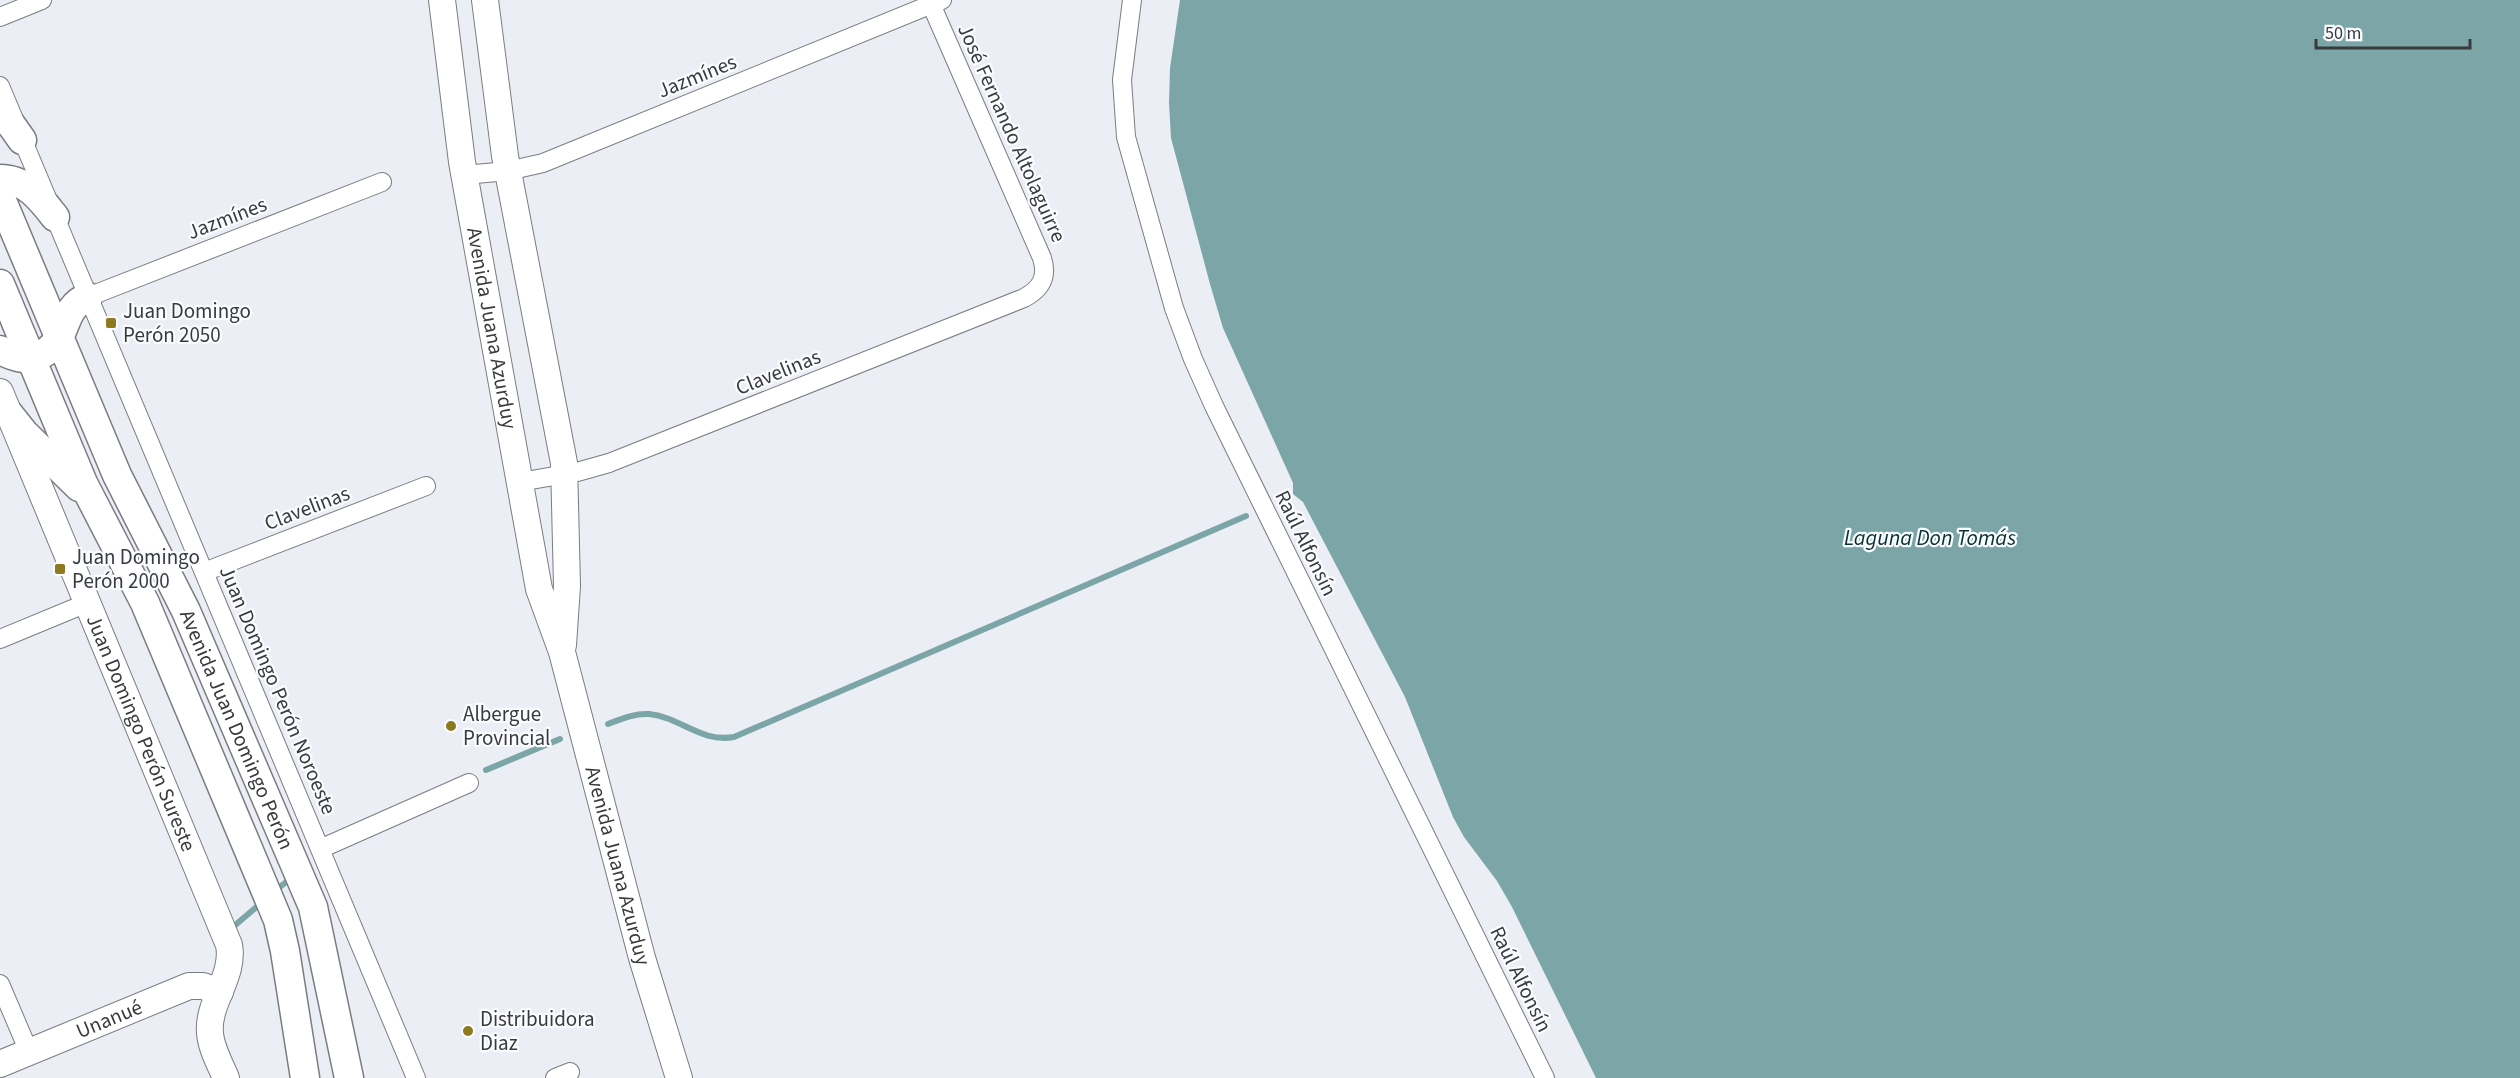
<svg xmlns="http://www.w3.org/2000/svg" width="2520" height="1078" font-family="'Source Sans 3',sans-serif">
<rect width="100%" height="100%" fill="#eceef5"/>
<path fill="#7ca5a8" d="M1180 0H2520V1078H1596L1512 907 1497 881 1464 837 1453 817 1405 697 1303 502 1293 494V483L1223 328 1210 284 1171 138 1169 103 1170 68Z"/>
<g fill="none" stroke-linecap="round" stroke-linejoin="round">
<path stroke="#7ca5a8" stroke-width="6" d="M608 724C621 719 635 713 649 714 680 717 701 743 734 737L1246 516
M486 770 560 739
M276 890 290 879
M233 927 260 904"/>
<defs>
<path id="street" d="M1132 0 1122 80 1126 137 1174 308 1193 359 1214 406 1545 1078
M0 17 42 0
M0 86 416 1078
M464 175 508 171 543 163 942 0
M88 297 382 182
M520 482 577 472 609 463 1024 298C1041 289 1048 277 1042 258L931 4
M204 572 426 486
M0 639 87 603
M320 849 469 783
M0 984 29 1052
M555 1078 570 1072"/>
<g id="secondary">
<path id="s1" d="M442 0 462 162 539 589 562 652 642 958 679 1078"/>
<path d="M485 0 505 156 564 463 567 586 563 645"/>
<path id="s2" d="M0 392 229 945C235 976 207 1003 210 1033 211 1048 220 1064 226 1078"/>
<path id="s3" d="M0 1064 189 986H203L220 992"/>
</g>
<g id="primary">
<path d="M0 109 22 140"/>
<path d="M0 179C26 179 41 199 55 217"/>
<path id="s4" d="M0 196 117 475 186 611 313 907 349 1078"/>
<path d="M0 284 83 483 145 603 278 920 285 951 305 1078"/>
<path d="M0 350C14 357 25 361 40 355 71 341 58 309 88 297"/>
<path d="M8 413 24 433 79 487"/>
</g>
</defs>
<use href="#street" stroke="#7a7c82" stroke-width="20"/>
<use href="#secondary" stroke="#7a7c82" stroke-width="28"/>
<use href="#primary" stroke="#7a7c82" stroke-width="31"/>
<use href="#street" stroke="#fff" stroke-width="18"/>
<use href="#secondary" stroke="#fff" stroke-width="26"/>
<use href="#primary" stroke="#fff" stroke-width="28"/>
</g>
<g fill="#8d791e" stroke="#fbfcff" stroke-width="2">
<rect x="105" y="317" width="12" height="12" rx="3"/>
<rect x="54" y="563" width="12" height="12" rx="3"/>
<circle cx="451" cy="726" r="6"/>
<circle cx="468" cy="1031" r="6"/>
</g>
<g text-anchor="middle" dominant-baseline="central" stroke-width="4.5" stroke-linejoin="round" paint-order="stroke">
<g font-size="21" fill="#393a3c" stroke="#fbfcff">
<text transform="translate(697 76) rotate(-22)">Jazmínes</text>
<text transform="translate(1012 133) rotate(66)">José Fernando Altolaguirre</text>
<text transform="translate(227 218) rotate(-21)">Jazmínes</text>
<text stroke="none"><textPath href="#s1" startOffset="332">Avenida Juana Azurduy</textPath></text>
<text transform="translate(778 372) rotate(-22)">Clavelinas</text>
<text transform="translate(307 508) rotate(-21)">Clavelinas</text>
<text transform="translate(1306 543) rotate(64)">Raúl Alfonsín</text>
<text transform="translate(278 690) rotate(67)">Juan Domingo Perón Noroeste</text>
<text stroke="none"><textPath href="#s4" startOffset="584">Avenida Juan Domingo Perón</textPath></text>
<text stroke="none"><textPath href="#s2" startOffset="369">Juan Domingo Perón Sureste</textPath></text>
<text stroke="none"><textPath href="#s1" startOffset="885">Avenida Juana Azurduy</textPath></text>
<text transform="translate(1521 979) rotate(64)">Raúl Alfonsín</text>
<text stroke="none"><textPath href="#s3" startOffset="118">Unanué</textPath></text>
</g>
<g font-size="21" fill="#393a3c" stroke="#fbfcff" text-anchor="start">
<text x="123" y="311">Juan Domingo<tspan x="123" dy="24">Perón 2050</tspan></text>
<text x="72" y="557">Juan Domingo<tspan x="72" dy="24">Perón 2000</tspan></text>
<text x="463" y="714">Albergue<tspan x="463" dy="24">Provincial</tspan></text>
<text x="480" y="1019">Distribuidora<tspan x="480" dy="24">Diaz</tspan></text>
</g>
<g font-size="22" font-style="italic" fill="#063134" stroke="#fbfcff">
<text x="1930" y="538">Laguna Don Tomás</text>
</g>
</g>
<path d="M2316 39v9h154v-9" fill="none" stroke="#393a3c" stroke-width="3"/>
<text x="2325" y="39" font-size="18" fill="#393a3c" stroke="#fbfcff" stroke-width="4.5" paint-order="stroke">50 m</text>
</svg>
